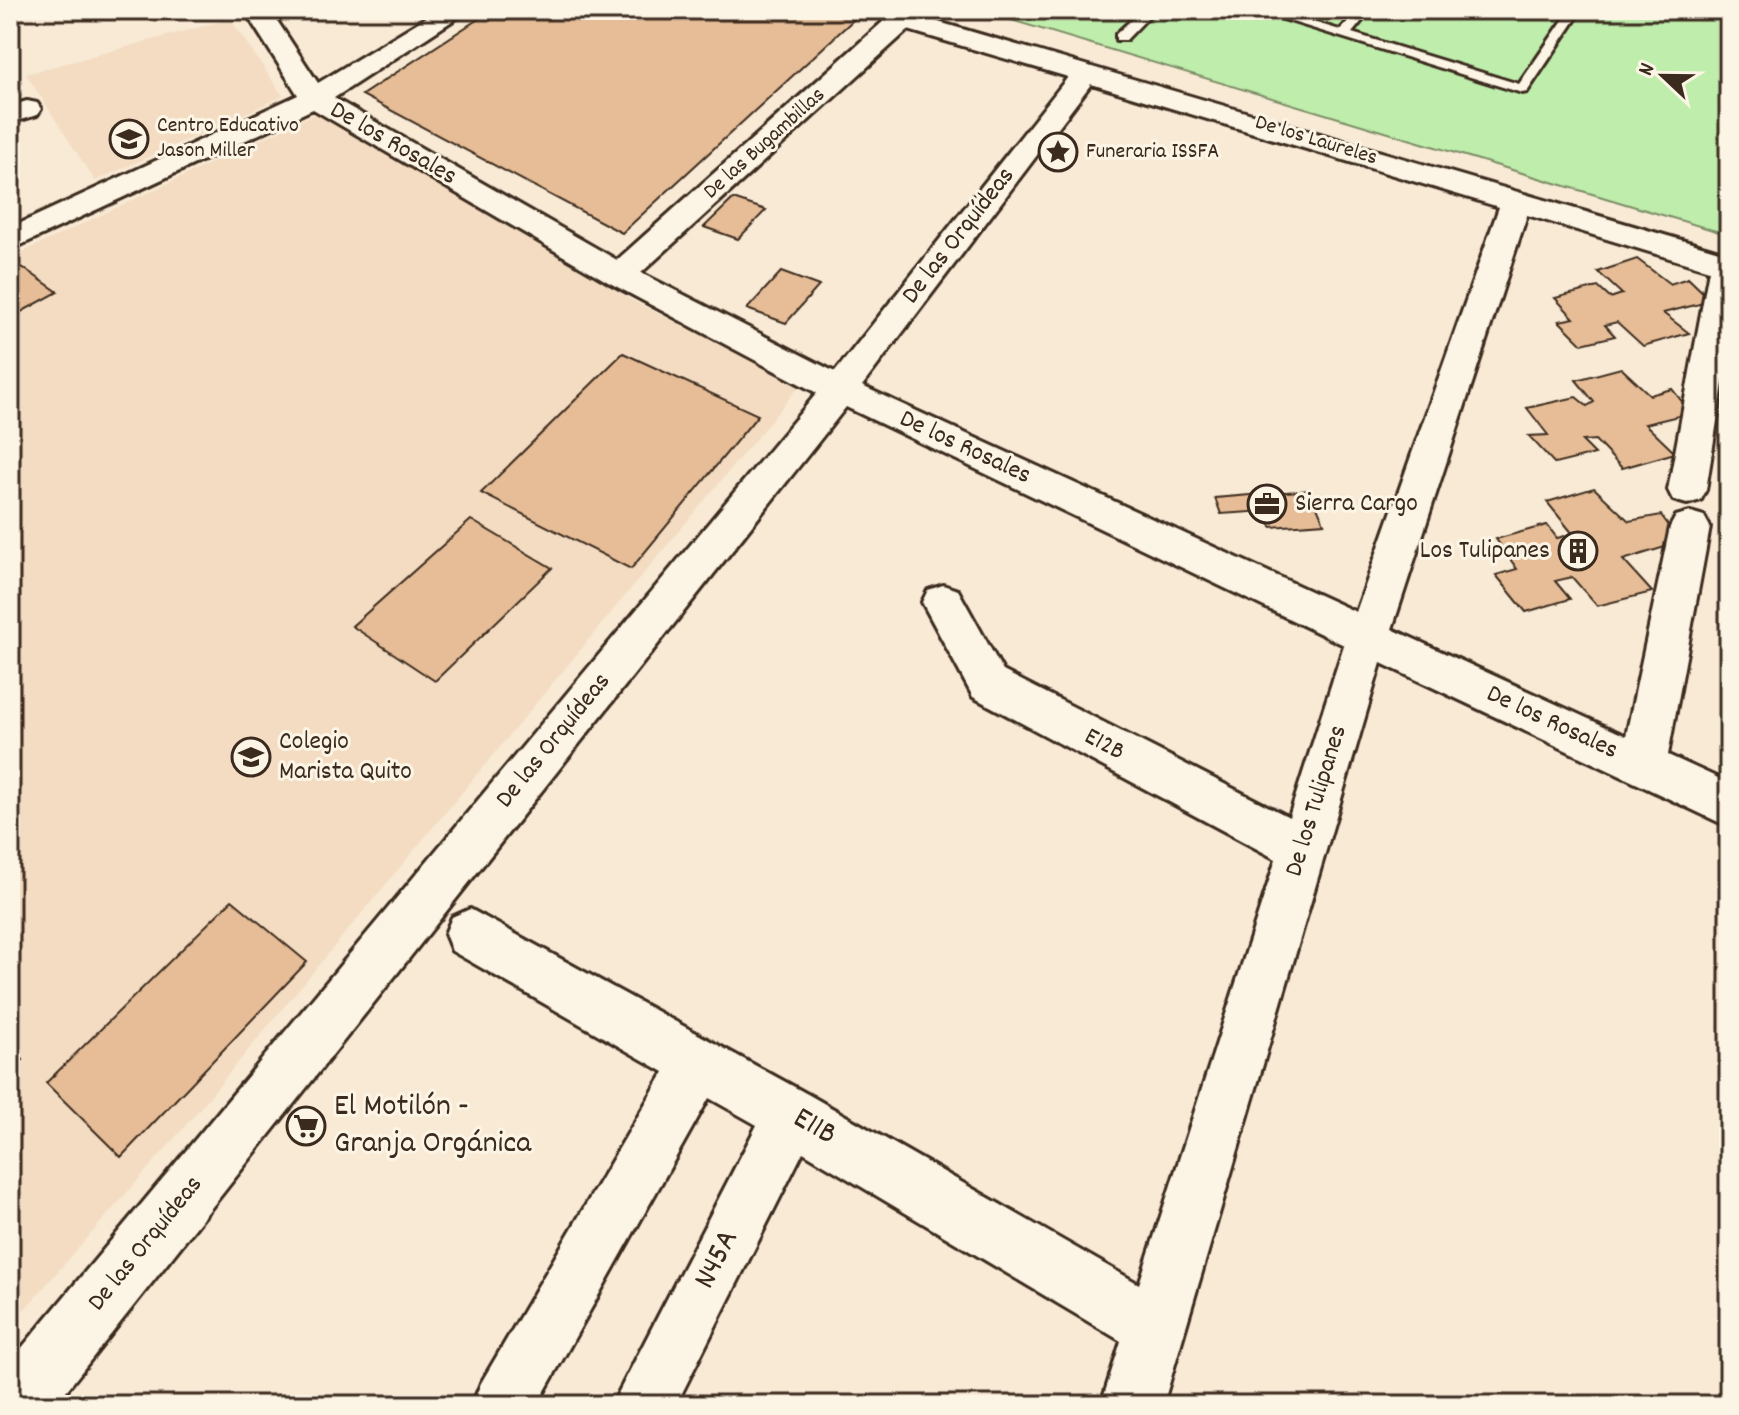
<svg xmlns="http://www.w3.org/2000/svg" width="1739" height="1415" font-family="Dekko,sans-serif">
<rect width="100%" height="100%" fill="#f8ead5"/>
<filter id="ink" filterUnits="userSpaceOnUse"><feTurbulence type="fractalNoise" baseFrequency=".0125" numOctaves="2"/><feDisplacementMap in="SourceGraphic" scale="16" xChannelSelector="R" yChannelSelector="G"/><feConvolveMatrix kernelMatrix="1 2 1 2 8 2 1 2 1" color-interpolation-filters="sRGB"/></filter>
<g filter="url(#ink)">
<path fill="#f3dcc2" d="M230 19 283 96 95 181 26 74Z
M319 112 635 302 801 384 181 1131 10 1326V258Z"/>
<path fill="#beedac" stroke="#7c8c65" stroke-width="2" d="M978 10H1729V235Z"/>
<path fill="#e6bd97" stroke="#3b2a1e" stroke-width="2" d="M492 10H864L622 233 362 95Z
M733 199 766 210 738 239 704 227Z
M1637 259 1670 284 1688 278 1712 301 1663 313 1689 333 1643 346 1617 322 1605 325 1615 336 1582 344 1559 321 1574 318 1555 298 1598 287 1610 298 1622 294 1598 272Z
M22 267 58 292 10 318V273Z
M781 272 819 286 786 323 747 309Z
M623 353 758 415 631 569 481 493Z
M1621 368 1650 395 1672 389 1691 413 1645 424 1675 453 1622 468 1595 440 1582 441 1595 454 1555 464 1529 436 1548 435 1527 408 1576 397 1587 406 1594 402 1576 380Z
M1594 488 1629 521 1661 515 1681 542 1623 560 1652 592 1597 606 1572 577 1555 581 1570 599 1526 612 1496 575 1517 569 1496 539 1547 525 1557 538 1573 534 1547 502Z
M1310 490 1324 523 1271 527 1266 511 1221 514 1215 498Z
M471 520 552 568 435 681 352 626Z
M232 900 307 962 121 1157 46 1083Z
M10 1044 23 1060 10 1072Z"/>
<g fill="none" stroke-linecap="round" stroke-linejoin="round">
<defs>
<path id="lane" d="M1142 10H1155L1126 40H1116V34Z
M1254 10H1273L1340 30 1358 10H1371L1352 33 1519 84 1570 10H1582L1527 92 1522 93Z"/>
<path id="street" d="M244 10H270L318 83 438 10H469L334 98 617 260 896 10H922L918 16 1729 254V346L1706 490 1701 500 1687 504 1673 500 1668 490 1709 270 1527 215 1392 629 1626 736 1670 527 1676 516 1690 512 1704 516 1710 527 1668 755 1729 783V827L1381 663 1163 1405H1101L1121 1341 803 1152 676 1405H612L757 1125 709 1098 537 1405H472L481 1383 664 1072 452 951 445 934 452 917 470 909 811 1096 1139 1284 1276 859 973 697 922 602 928 590 943 585 958 590 1003 671 1289 817 1344 645 846 407 55 1405H10V1362L817 393 608 282 313 109 10 250V228L298 95ZM908 30 1068 77 835 372 641 273ZM1091 84 1499 207 1356 612 862 386Z
M27 101 37 103 41 109 37 115 10 123V106Z"/>
</defs>
<use href="#lane" stroke="#3b2a1e" stroke-width="6"/>
<use href="#street" stroke="#3b2a1e" stroke-width="6"/>
<use href="#lane" fill="#fcf5e5" fill-rule="evenodd"/>
<use href="#street" fill="#fcf5e5" fill-rule="evenodd"/>
</g>
</g>
<defs>
<symbol id="school-ring" viewBox="-11 -11 22 22"><circle r="9.5" fill="#fcf5e5" stroke="#3b2a1e" stroke-width="1.5"/><path d="M0-5L7-2L0 1L-7-2ZM-4 1L0 2.5L4 1V4Q0 6-4 4Z" fill="#3b2a1e"/></symbol>
<symbol id="sight-ring" viewBox="-11 -11 22 22"><circle r="9.5" fill="#fcf5e5" stroke="#3b2a1e" stroke-width="1.5"/><path d="M0-6L1.8-2.2L6-1.7L2.9 1.2L3.7 5.4L0 3.3L-3.7 5.4L-2.9 1.2L-6-1.7L-1.8-2.2Z" fill="#3b2a1e"/></symbol>
<symbol id="office-ring" viewBox="-11 -11 22 22"><circle r="9.5" fill="#fcf5e5" stroke="#3b2a1e" stroke-width="1.5"/><path d="M-6-3h4V-5.5h4V-3h4V5H-6ZM-1-4.5V-3h2v-1.5ZM-6 0V1H6V0Z" fill="#3b2a1e"/></symbol>
<symbol id="building-ring" viewBox="-11 -11 22 22"><circle r="9.5" fill="#fcf5e5" stroke="#3b2a1e" stroke-width="1.5"/><path d="M-4-6H4V6H1V3H-1V6H-4ZM-2.5-4.3h1.7v1.8h-1.7ZM.8-4.3h1.7v1.8H.8ZM-2.5-1h1.7V.8h-1.7ZM.8-1h1.7V.8H.8Z" fill="#3b2a1e"/></symbol>
<symbol id="supermarket-ring" viewBox="-11 -11 22 22"><circle r="9.5" fill="#fcf5e5" stroke="#3b2a1e" stroke-width="1.5"/><path d="M-6-5.5h2.5l.6 2H6L4.5 2H-2.5L-4.4-4H-6ZM-1.5 3.2a1.3 1.3 0 1 0 .1 0ZM3 3.2a1.3 1.3 0 1 0 .1 0Z" fill="#3b2a1e"/></symbol>
</defs>
<g fill-rule="evenodd">
<use href="#school-ring" x="107" y="117" width="44" height="44"/>
<use href="#sight-ring" x="1036" y="130" width="44" height="44"/>
<use href="#office-ring" x="1245" y="482" width="44" height="44"/>
<use href="#building-ring" x="1556" y="529" width="44" height="44"/>
<use href="#school-ring" x="229" y="735" width="44" height="44"/>
<use href="#supermarket-ring" x="284" y="1104" width="44" height="44"/>
</g>
<g text-anchor="middle" dominant-baseline="central" stroke-width="6" stroke-linejoin="round" paint-order="stroke">
<g font-size="22" fill="#3b2a1e" stroke="#fcf5e5" text-anchor="start">
<text x="157" y="126">Centro Educativo<tspan x="157" dy="25">Jason Miller</tspan></text>
<text x="1086" y="152">Funeraria ISSFA</text>
</g>
<g font-size="22" fill="#3b2a1e" stroke="#fcf5e5">
<text transform="translate(1316 141) rotate(17)">De los Laureles</text>
<text transform="translate(765 144) rotate(-42)">De las Bugambillas</text>
</g>
<g font-size="26" fill="#3b2a1e" stroke="#fcf5e5">
<text transform="translate(393 144) rotate(30)">De los Rosales</text>
<text transform="translate(959 236) rotate(-52)">De las Orquídeas</text>
<text transform="translate(965 448) rotate(25)">De los Rosales</text>
<text transform="translate(1552 723) rotate(25)">De los Rosales</text>
<text transform="translate(554 741) rotate(-51)">De las Orquídeas</text>
<text transform="translate(1104 745) rotate(28)">E12B</text>
<text transform="translate(1317 801) rotate(-73)">De los Tulipanes</text>
<text transform="translate(146 1244) rotate(-51)">De las Orquídeas</text>
</g>
<g font-size="26" fill="#3b2a1e" stroke="#fcf5e5" text-anchor="start">
<text x="1295" y="504">Sierra Cargo</text>
<text x="1550" y="551" text-anchor="end">Los Tulipanes</text>
<text x="279" y="742">Colegio<tspan x="279" dy="30">Marista Quito</tspan></text>
</g>
<g font-size="32" fill="#3b2a1e" stroke="#fcf5e5" text-anchor="start">
<text x="334" y="1108">El Motilón -<tspan x="334" dy="37">Granja Orgánica</tspan></text>
</g>
<g font-size="32" fill="#3b2a1e" stroke="#fcf5e5">
<text transform="translate(814 1128) rotate(30)">E11B</text>
<text transform="translate(718 1260) rotate(-63)">N45A</text>
</g>
</g>
<rect width="1739" height="1415" fill="none" stroke="#fcf5e5" stroke-width="40"/>
<rect x="20" y="20" width="1699" height="1375" fill="none" stroke="#3b2a1e" stroke-width="3" filter="url(#ink)"/>
<g transform="translate(1663 76) rotate(292)" stroke="#fcf5e5" stroke-width="6" paint-order="stroke">
<path d="M0-6L14 30L0 20L-14 30Z" fill="#3b2a1e"/>
<text y="-12" font-size="22" font-weight="bold" text-anchor="middle" fill="#3b2a1e">N</text>
</g>
</svg>
